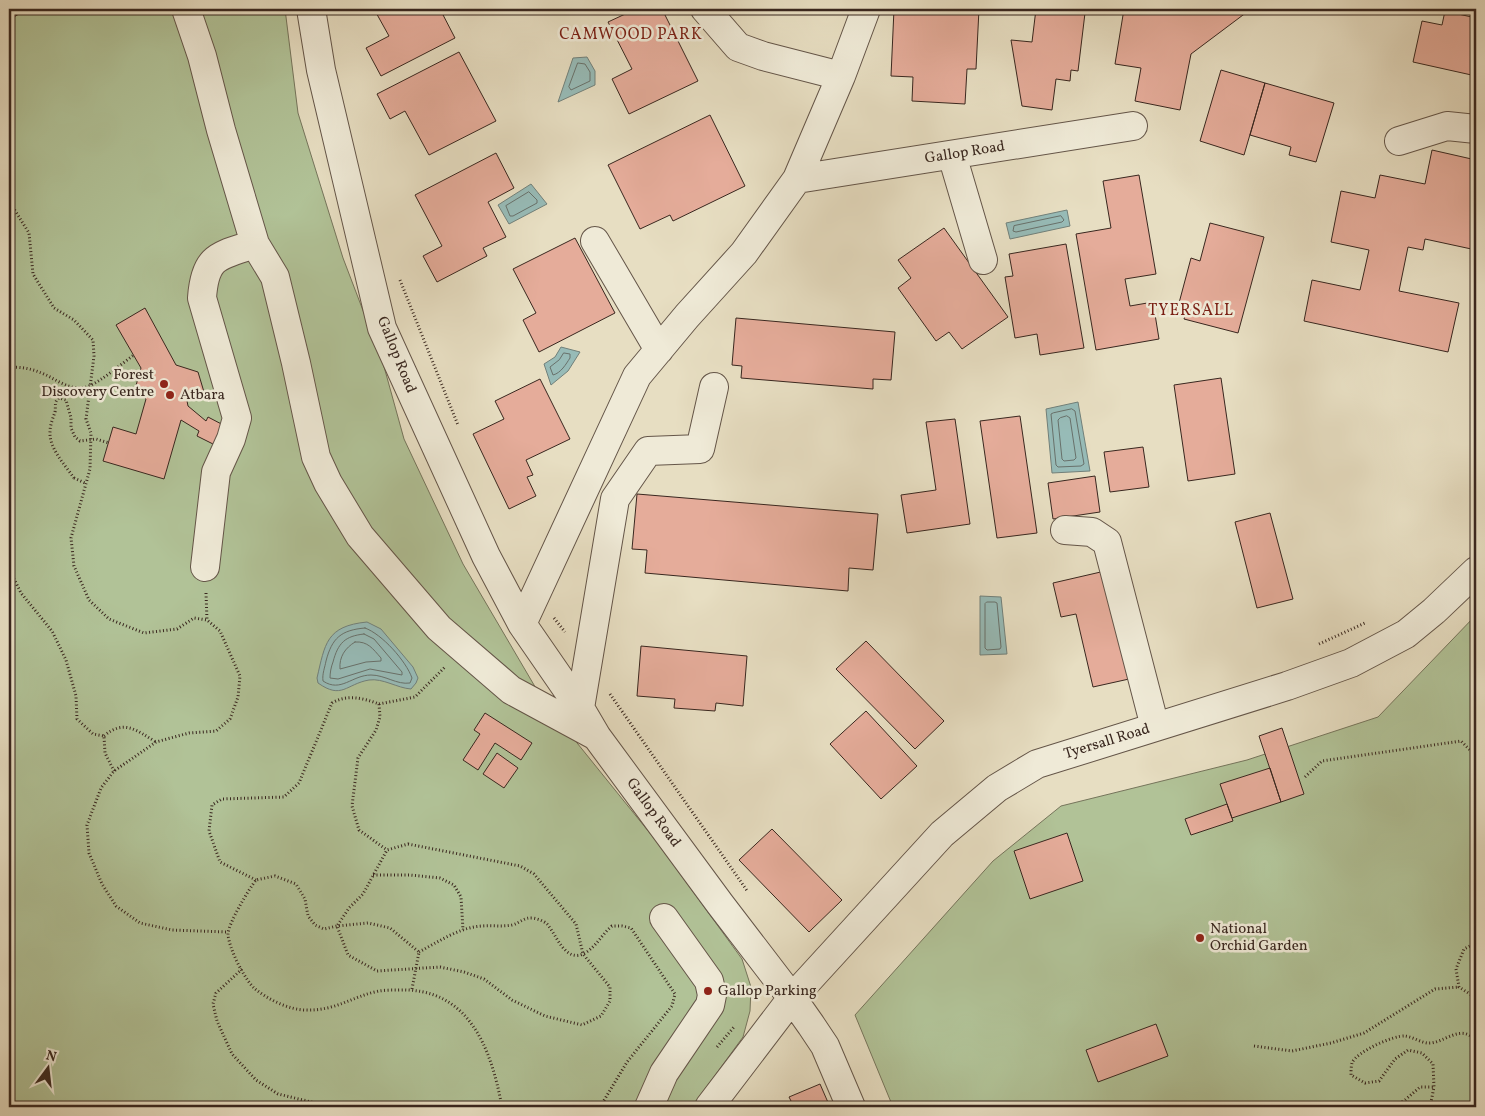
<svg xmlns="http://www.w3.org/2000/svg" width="1485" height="1116" font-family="Vollkorn,serif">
<rect width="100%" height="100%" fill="#e7dec2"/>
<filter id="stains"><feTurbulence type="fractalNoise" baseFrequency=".004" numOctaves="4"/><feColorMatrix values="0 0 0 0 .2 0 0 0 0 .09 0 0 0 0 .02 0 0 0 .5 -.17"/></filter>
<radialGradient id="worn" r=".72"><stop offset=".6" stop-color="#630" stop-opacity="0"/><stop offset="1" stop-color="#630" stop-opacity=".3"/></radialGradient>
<path fill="#b1c297" stroke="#75745b" d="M9 9H285L298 113 343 258 383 363 404 439 463 564 544 702 657 842 742 959 751 987 750 1011 743 1037 697 1100 694 1107H9Z
M1476 615V1107H893L855 1015 993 861 1061 806 1247 760 1378 717Z"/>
<path fill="#97bbb7" stroke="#71807a" d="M587 57 595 71V85L558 102 573 58Z
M531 184 547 204 509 224 498 205Z
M1067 210 1070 226 1010 239 1006 223Z
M561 347 580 352 568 371 551 385 544 364 555 357Z
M1078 402 1090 471 1052 473 1046 409Z
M980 596 1001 597 1007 654 980 655Z
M367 622 381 629 413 667 418 678 416 683 411 689C397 688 383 678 369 680 346 684 342 700 318 683L317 678C325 644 326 626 367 622Z"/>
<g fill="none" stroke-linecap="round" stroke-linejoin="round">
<path stroke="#68716b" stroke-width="1" d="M578 63 585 64 590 72V81L571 90 569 87Z
M529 192 537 200V203L513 216H510L506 206Z
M1061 216 1064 220 1062 222 1016 232 1013 231 1014 226Z
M564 353 570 354V358C566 364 561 373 553 375L550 367 559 360Z
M1072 409 1075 411 1084 464 1081 466 1058 467 1056 465 1051 414 1053 413Z
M1067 416 1070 418 1076 458 1074 460 1064 461 1062 459 1058 420 1060 418Z
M987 602H995L997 603 1001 647 1000 649 987 650 985 648V604Z
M365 628C382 634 406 661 412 678L410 683C397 685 385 675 371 675 352 675 341 693 323 681 322 674 325 667 326 661 332 638 341 630 365 628Z
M364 634 374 639 402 672V675L370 669 338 679 330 678C330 673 331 667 333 662 338 643 345 636 364 634Z
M355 642C368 641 373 649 381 658V661L366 662 340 669C339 657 345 648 355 642Z"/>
</g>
<path fill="#e5ac9a" stroke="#39271f" d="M9 9H27L9 20Z
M374 9H440L455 38 381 76 366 48 389 36Z
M636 9H662L698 81 629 114 612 79 632 69 608 22Z
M894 9H979L976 69H967L965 104 912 101 913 77 891 76Z
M1036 9 1085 13 1078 71 1071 70 1070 81 1056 79 1052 110 1022 106 1011 40 1032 42Z
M1124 9H1251L1191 54 1180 110 1135 101 1141 68 1115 64Z
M1445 11 1476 18V76L1413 62 1422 21 1442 25Z
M459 52 496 121 429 155 405 111 390 119 377 94Z
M1221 70 1265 83 1244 155 1200 141Z
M1265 83 1334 103 1316 162 1289 155 1291 147 1250 135Z
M710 115 745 186 673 221 670 215 640 229 608 165Z
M1432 150 1476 160V250L1425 239 1423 250 1408 247 1399 291 1459 303 1448 352 1304 321 1312 280 1360 290 1369 250 1331 242 1341 191 1375 198 1380 175 1425 184Z
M496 153 514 188 488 202 506 237 483 248 487 256 437 282 423 256 442 246 415 195Z
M1139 175 1156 274 1125 279 1130 306 1153 302 1159 339 1096 350 1076 234 1111 228 1103 181Z
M1210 223 1264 237 1238 333 1184 319 1188 306 1179 303 1191 258 1200 261Z
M944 228 1008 317 962 349 949 332 936 341 898 288 911 278 898 260Z
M575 238 615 313 539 352 523 320 536 313 513 269Z
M1066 244 1084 348 1040 355 1037 334 1015 338 1005 277 1013 276 1009 254Z
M145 308 176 365 198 372 204 392 187 401 188 406 206 421 208 417 229 428 219 447 197 436 199 431 181 420 164 479 103 461 113 427 136 434 146 399 135 389 141 368 116 325Z
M736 318 895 332 891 380 873 379V389L741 378 742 366 732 365Z
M1221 378 1235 474 1188 481 1174 385Z
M540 379 570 439 526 460 533 475 527 477 536 496 509 509 473 434 504 419 495 401Z
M1020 416 1037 533 997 538 980 421Z
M955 419 970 524 907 533 901 495 936 490 926 422Z
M1143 447 1149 487 1110 492 1104 452Z
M1095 476 1100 512 1053 519 1048 483Z
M637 494 878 514 873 570 849 568 848 591 645 573 647 550 632 549Z
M1270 513 1293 599 1257 608 1235 522Z
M1105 571 1129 679 1093 687 1076 614 1061 617 1053 583Z
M866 641 944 721 915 749 836 669Z
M641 646 747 656 743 706 716 703 715 711 674 708 675 699 637 696Z
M866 711 917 766 881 799 830 744Z
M485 713 532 743 521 760 495 743 478 770 463 760 480 734 474 730Z
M1282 728 1304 794 1281 802 1259 736Z
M497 753 518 768 504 788 483 774Z
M1270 768 1281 802 1232 818 1220 784Z
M1227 804 1233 821 1191 835 1185 819Z
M772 829 842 900 809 932 739 860Z
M1067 833 1083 881 1030 899 1014 851Z
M1156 1024 1168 1056 1098 1082 1086 1050Z
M820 1084 830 1107H794L789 1097Z"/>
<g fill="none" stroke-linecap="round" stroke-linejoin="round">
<defs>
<path id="minor" d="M186 9 202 56 221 130 255 244 275 277 296 363 316 457 328 483 360 536 439 628 511 690 596 736
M311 9 321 70 382 328 486 556 522 624 580 708 597 737 720 904 792 998 811 1025 825 1046 851 1107
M705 9 738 47 763 56 841 76
M1399 141 1447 126 1476 129
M952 155 983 260
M797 179 1133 126
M595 241 659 350
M1065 530 1092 532 1107 542 1155 727
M205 567 216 472 231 439 237 418 202 298C205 255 219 256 255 244
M522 624 637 376 687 316 744 253 797 179 841 76 866 9
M580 708 615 499 648 451 700 449 714 387
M649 1107 664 1073 710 1005 712 995 709 981 664 918
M709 1107 792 998 942 834 997 788 1037 764 1287 686 1351 663 1406 634 1434 611 1476 571"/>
</defs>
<use href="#minor" stroke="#645548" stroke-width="30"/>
<path stroke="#39271f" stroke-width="3" stroke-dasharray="1 2.5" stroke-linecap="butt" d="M9 201 29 233 33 274 54 308 74 320 93 340 94 356 86 419 91 433 90 469 71 538 74 566 89 600 109 619 144 633 177 629 194 618 207 620 220 631 240 676 238 697 230 719 216 731 189 733 156 742 114 771 101 788 87 825 89 853 102 884 116 906 140 923 172 930 228 932
M400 280 458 425
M9 367C19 367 29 368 39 372 54 377 72 394 89 386 103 380 121 364 134 355
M74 478 85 483
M9 569 21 593 52 631 66 660 76 696 77 719 93 734 104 736 105 753 114 771
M206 593 207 620
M554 618 565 632
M1319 644 1365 623
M610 694 748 892
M379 704 415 697 445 667
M104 736C124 719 136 730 156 742
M1305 777 1322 761 1461 741 1476 756
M408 844 520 866 534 874 576 924 583 954 610 987V1001L601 1016 582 1025 545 1016 512 1000 484 979 464 972 440 967 377 971 348 955 337 926 349 908 363 894 387 850Z
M373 875H410L440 878 454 885 461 897 463 930
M256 880 220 862 209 831 212 805 222 799 284 797 299 783 332 703C347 694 363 698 379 704L380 717 376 730 358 758 352 806 359 830 387 850
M1476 943 1464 949 1456 969 1459 987 1476 998
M419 952C438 942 460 927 482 926 492 925 502 927 512 925 520 923 524 917 533 918 538 919 544 921 547 924 557 935 565 964 585 953 597 946 602 934 612 926H622L631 928 675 994 672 1006 627 1062 600 1107
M242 969 216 993 213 1004 217 1021 232 1054 256 1080 278 1094 332 1107
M412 989 419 952 390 928 368 923 337 926 324 929 315 925 308 916 305 899 296 884 275 876 256 880C249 889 228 924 228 934 229 949 244 978 254 988 267 999 289 1010 306 1010 336 1011 353 996 379 991 385 990 392 990 398 990 469 987 491 1048 502 1107
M1254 1046 1292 1051 1331 1043 1364 1033 1435 989 1459 987
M717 1047 734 1027
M1358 1107 1364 1105 1374 1107
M1393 1107 1405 1100 1420 1087H1434
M1430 1107 1434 1087 1433 1064 1422 1053 1408 1050 1395 1059 1379 1081 1365 1083 1351 1075C1351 1072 1351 1067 1352 1063 1356 1052 1394 1035 1405 1036 1413 1037 1420 1042 1427 1043 1443 1045 1462 1021 1476 1042"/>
<use href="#minor" stroke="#efead7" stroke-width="28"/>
<path stroke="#39271f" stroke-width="3" stroke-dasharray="1 2.5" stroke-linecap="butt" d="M74 478C65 465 49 448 50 432 50 425 53 418 55 412 56 405 54 402 59 398L66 400 71 418V428L75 437 80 441 96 439 109 443"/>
</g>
<g fill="#8f2418" stroke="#efead7" stroke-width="2">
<circle cx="164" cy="384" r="5"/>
<circle cx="170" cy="395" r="5"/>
<circle cx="1200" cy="938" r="5"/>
<circle cx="708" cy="991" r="5"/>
</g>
<g text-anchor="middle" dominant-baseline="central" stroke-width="5" stroke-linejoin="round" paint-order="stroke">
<g font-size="15" fill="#39271f" stroke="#efead7">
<text transform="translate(965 153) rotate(-9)">Gallop Road</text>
<text transform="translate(396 355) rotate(68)">Gallop Road</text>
<text transform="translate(1107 742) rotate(-17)">Tyersall Road</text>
<text transform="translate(653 813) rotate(54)">Gallop Road</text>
</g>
<g font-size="15" fill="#39271f" stroke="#efead7" text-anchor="start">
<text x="154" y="375" text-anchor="end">Forest<tspan x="154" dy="17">Discovery Centre</tspan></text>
<text x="180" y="395">Atbara</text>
<text x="1210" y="929">National<tspan x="1210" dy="17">Orchid Garden</tspan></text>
<text x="718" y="991">Gallop Parking</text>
</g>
<g font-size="16" letter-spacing="1" fill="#7a1f14" stroke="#efead7">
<text x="631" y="35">CAMWOOD PARK</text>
<text x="1191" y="311">TYERSALL</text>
</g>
</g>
<rect width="1485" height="1116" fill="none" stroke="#e7dec2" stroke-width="30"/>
<rect x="10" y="10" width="1465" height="1096" fill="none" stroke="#39271f" stroke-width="2.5"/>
<rect x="15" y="15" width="1455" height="1086" fill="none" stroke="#39271f"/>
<g transform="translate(48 1068) rotate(15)" stroke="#efead7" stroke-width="4" paint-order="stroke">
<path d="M0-4L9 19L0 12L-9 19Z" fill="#39271f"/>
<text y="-8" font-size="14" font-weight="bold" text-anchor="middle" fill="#39271f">N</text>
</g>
<rect width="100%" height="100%" filter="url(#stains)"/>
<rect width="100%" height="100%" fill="url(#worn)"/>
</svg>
